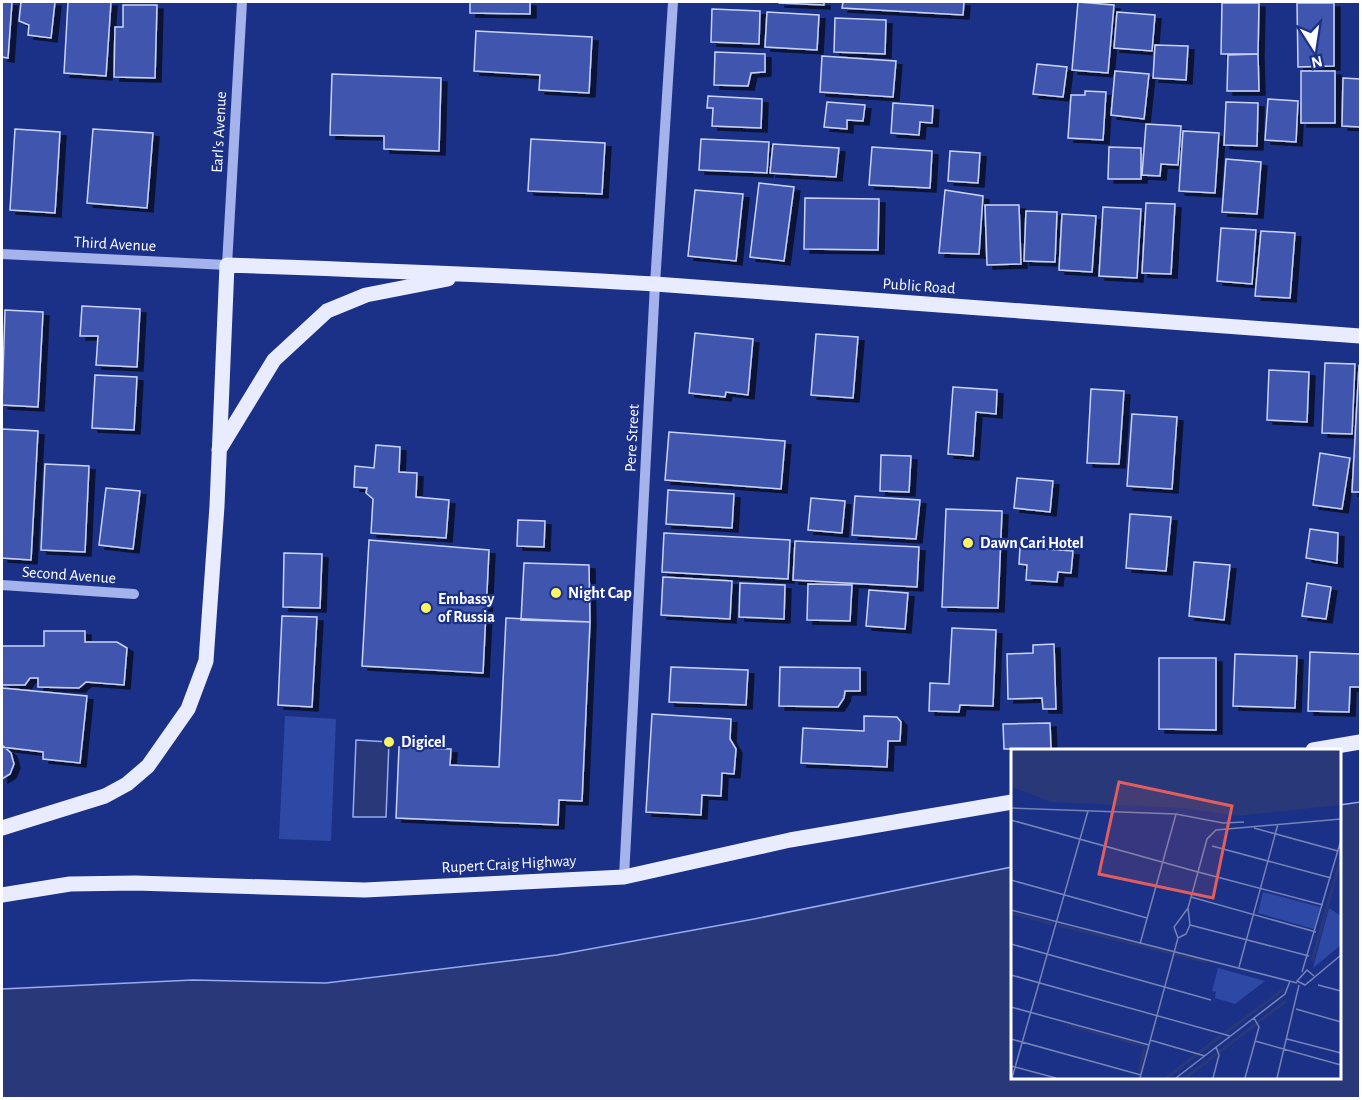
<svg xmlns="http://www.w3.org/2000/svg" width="1362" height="1100" font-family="'Alegreya Sans',sans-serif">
<defs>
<filter id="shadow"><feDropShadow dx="6" dy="4" stdDeviation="0" flood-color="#0009"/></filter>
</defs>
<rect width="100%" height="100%" fill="#1b3187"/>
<path fill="#2e48a5" d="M285 716 336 719 331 841 279 839Z"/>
<path fill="#283879" stroke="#97abee" stroke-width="1.5" d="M356 740 389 742 386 817H353Z
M1360 802V1098H2V989L193 980 326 983 557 955 754 919 1012 867V1078H1340V805Z"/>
<path fill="#3f57ae" stroke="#c9d3f9" stroke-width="1.5" filter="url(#shadow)" d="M2 2H12L8 58 2 57Z
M21 2H55L51 38 28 35 29 25 19 21Z
M68 2H111L106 76 64 73Z
M470 2H530V14L470 13Z
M779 2H824V5L779 3Z
M843 2H964L963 15 842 8Z
M1078 2 1114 5 1108 73 1072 70Z
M1222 3H1259L1258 54H1221Z
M1297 3H1334V66L1298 67Z
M123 5H157L155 78 114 77 115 27H123Z
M712 9 760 11 759 44 711 42Z
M767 12 819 15 817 50 765 47Z
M1117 12 1155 15 1152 51 1114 48Z
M835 18 886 20 885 54 834 52Z
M476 31 592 37 589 93 539 90 540 75 474 71Z
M1155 45 1188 46 1186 80 1153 78Z
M715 52 765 54V72L751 73 748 86 714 85Z
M1258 54 1259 91H1227L1228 55Z
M822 56 896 61 893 97 820 92Z
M1037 64 1067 67 1063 97 1033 94Z
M1115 71 1149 74 1144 119 1111 115Z
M1301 71H1335V123H1301Z
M332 74 441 78 439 151 384 149V136L330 135Z
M1343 78 1360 79V127L1342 126Z
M1085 91 1106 92 1103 140 1068 138 1071 95H1085Z
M708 96 762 99 761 128 712 126 713 108H707Z
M1268 99 1298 101 1296 142 1265 140Z
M827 102 865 105 863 121 847 120V129L824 127Z
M1226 102 1258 103 1257 146 1224 145Z
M893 103 933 106 932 123 920 122 919 135 891 133Z
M1146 124 1181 126 1178 165 1161 164 1160 176 1142 175Z
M15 129 60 132 55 213 10 210Z
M93 129 153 133 147 208 87 203Z
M1183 131 1219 133 1215 193 1179 191Z
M531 139 605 143 602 194 528 191Z
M701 139 769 142 767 173 699 170Z
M773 144 839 148 836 177 770 173Z
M872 147 932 151 930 188 869 185Z
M1109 147 1141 148V179H1108Z
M950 151 980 153 978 183 948 181Z
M1226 159 1261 162 1257 214 1222 212Z
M759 183 794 187 784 261 750 257Z
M695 190 743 194 736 261 688 256Z
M945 190 983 196 979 254 939 253Z
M805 198 879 199 878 250 804 249Z
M1146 203 1175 204 1171 274 1142 273Z
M985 205H1019L1021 264 987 265Z
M1103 207 1141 209 1137 278 1099 276Z
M1026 211 1057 212 1055 262 1024 261Z
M1062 214 1096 216 1092 272 1059 270Z
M1221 228 1256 230 1252 284 1217 281Z
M1261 231 1295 233 1290 298 1255 296Z
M82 306 140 309 137 367 96 365 98 336H80Z
M5 310 43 312 38 407 2 405Z
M695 333 753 339 748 395 726 392 725 397 689 393Z
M816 334 858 337 853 398 811 395Z
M1325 363 1355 364 1352 434 1322 433Z
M1359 366 1360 367V492H1352Z
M1269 370 1309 372 1307 422 1267 420Z
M95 375 137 377 134 430 92 428Z
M953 387 997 390 996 414 976 412 973 456 948 454Z
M1091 389 1124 391 1119 464 1087 463Z
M1132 414 1177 417 1172 489 1127 486Z
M2 429 38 431 31 560 2 558Z
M669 432 785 441 781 489 665 480Z
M376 445 400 447 399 472 417 473 416 497 449 500 446 538 371 533 373 499 366 493 367 488 354 487 355 466 374 468Z
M1320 453 1350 458 1342 509 1313 505Z
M881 455 911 456 909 492 880 491Z
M45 464 89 466 85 552 41 550Z
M1017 478 1053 481 1050 512 1014 508Z
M106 488 140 491 133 549 99 545Z
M668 490 734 494 732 528 666 524Z
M855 496 920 500 916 539 852 535Z
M811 498 845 501 842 533 808 530Z
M946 509 1002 511 998 608 942 607Z
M1130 514 1171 517 1166 571 1126 568Z
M518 520 545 521 544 547 517 546Z
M1310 529 1338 533 1337 563 1306 558Z
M664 533 790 540 788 579 662 572Z
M369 540 489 550 483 673 362 666Z
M795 541 919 547 917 587 793 580Z
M1020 547 1073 551 1071 573 1058 572 1057 582 1026 580 1027 565 1019 564Z
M284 553 322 554 320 608 283 607Z
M1194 562 1230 565 1224 620 1189 616Z
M524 563 589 565 590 622 521 620Z
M663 577 732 581 730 619 661 615Z
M740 583 785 585 784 619 739 617Z
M1307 583 1331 587 1326 619 1302 616Z
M808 584 852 585 850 621 807 620Z
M869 590 908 593 905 629 866 626Z
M282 616 317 617 312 707 278 705Z
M506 618 590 622 582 801 559 800 558 825 396 818 399 747 451 749 450 765 499 767Z
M952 628 996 630 993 706 960 705 959 712 929 711 930 683 949 684Z
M44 631H85V642H117L127 648 124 685 86 682 79 688 38 687V678H30L25 685H2V646H44Z
M1054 644 1056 709H1043L1042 698 1008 699 1007 654 1033 653V645Z
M1310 652 1360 654V687H1350L1349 712 1308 711Z
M1235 654 1297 656 1295 708 1233 706Z
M1159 658H1216V730L1159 729Z
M671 667 748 670 746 705 669 702Z
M780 667 860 668V691H845L844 698 838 707 779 706Z
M2 688 87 696 80 763 43 759V752L2 747Z
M652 714 731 719 730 739 736 749 734 774 722 773 721 796 702 795 701 815 646 812Z
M864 716 897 717 901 722 900 741H888L887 767 801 763 803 728 864 731Z
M1050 723 1051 749H1004L1003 724Z
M2 745 11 753 14 764 10 774 2 779Z"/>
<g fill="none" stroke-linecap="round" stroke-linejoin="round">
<path stroke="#a4b3ec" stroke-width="10" d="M2 254 227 265 242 2
M2 585 134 594
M624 877 655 284 673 2"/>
<path stroke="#e9ecff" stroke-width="15" d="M219 450 274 360 327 311 366 295 448 279
M1313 750 1360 742
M2 828 105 796 127 784 148 766 188 709 206 661 217 506 227 265C370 270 512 275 655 284 890 300 1125 320 1360 336
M2 895 70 884 135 883 365 890 624 877 790 840 1012 802"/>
</g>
<g fill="#fdf461" stroke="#1b3187" stroke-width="2">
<circle cx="968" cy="543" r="6"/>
<circle cx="556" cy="593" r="6"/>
<circle cx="426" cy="608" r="6"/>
<circle cx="389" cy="742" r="6"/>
</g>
<g text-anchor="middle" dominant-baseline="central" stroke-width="4.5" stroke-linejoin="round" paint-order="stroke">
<g font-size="16" fill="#fff" stroke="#1b3187">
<text transform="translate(219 132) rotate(-87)">Earl's Avenue</text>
<text transform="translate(115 244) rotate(3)">Third Avenue</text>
<text transform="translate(919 286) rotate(4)">Public Road</text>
<text transform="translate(632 438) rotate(-87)">Pere Street</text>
<text transform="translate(69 575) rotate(4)">Second Avenue</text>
<text transform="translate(509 864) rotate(-3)">Rupert Craig Highway</text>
</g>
<g font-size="16" font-weight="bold" fill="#fff" stroke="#1b3187" text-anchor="start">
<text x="980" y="543">Dawn Cari Hotel</text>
<text x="568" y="593">Night Cap</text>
<text x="438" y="599">Embassy<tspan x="438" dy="18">of Russia</tspan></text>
<text x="401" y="742">Digicel</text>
</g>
</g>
<g transform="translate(1011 749)">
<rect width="330" height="330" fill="#1b3187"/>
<path d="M318 159 330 167V196L302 219ZM207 219 254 232 224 255 204 249 205 243 201 242Z" fill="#2e48a5"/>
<path d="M252 143 309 158 303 180 247 164Z" fill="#2e48a5"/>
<path d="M0 1H330V56L227 67 172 59 41 53 0 38Z" fill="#283879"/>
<path fill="none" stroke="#283879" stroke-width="3" d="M0 164 42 175M47 176 196 213M301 212 330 109M56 276 134 297 128 323M214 284 273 240M155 329 210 287M174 329 275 252"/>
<path fill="none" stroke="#7683b7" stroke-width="1.5" d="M0 59 165 65 212 74 233 73M0 71 187 123 196 90 205 81 330 70M243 79 327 102M201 97 320 129M0 131 136 169M180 148 305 183M0 161 286 234M179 176 298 207M167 189 175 185 179 176 177 159 187 123 312 156M167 189 163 178 177 159M0 195 200 251M129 195 165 65M228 218 267 75M291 223 330 91M0 226 219 287M303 227 296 221 286 232 294 236 330 206M307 236 330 242M0 258 138 296M285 260 330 273M0 290 130 326M276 290 330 304M139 291 194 307M244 292 330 316M0 317 45 329M1 329 77 62M129 329 167 189M165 329 274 245 279 232M202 329 208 306 205 298M234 329 248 278 243 269M266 329 288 236"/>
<path fill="#e05e5e" fill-opacity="0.15" stroke="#e05e5e" stroke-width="3" d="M108 33 221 57 202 149 88 125Z"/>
<rect width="330" height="330" fill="none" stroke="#fff" stroke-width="3"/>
</g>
<rect width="1362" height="1100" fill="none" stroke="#ffffff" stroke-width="6"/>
<g transform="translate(1314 48) rotate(168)" stroke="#1b3187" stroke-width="4.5" paint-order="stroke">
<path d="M0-4.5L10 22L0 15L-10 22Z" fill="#ffffff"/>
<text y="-9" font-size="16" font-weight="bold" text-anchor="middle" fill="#ffffff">N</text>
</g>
</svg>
